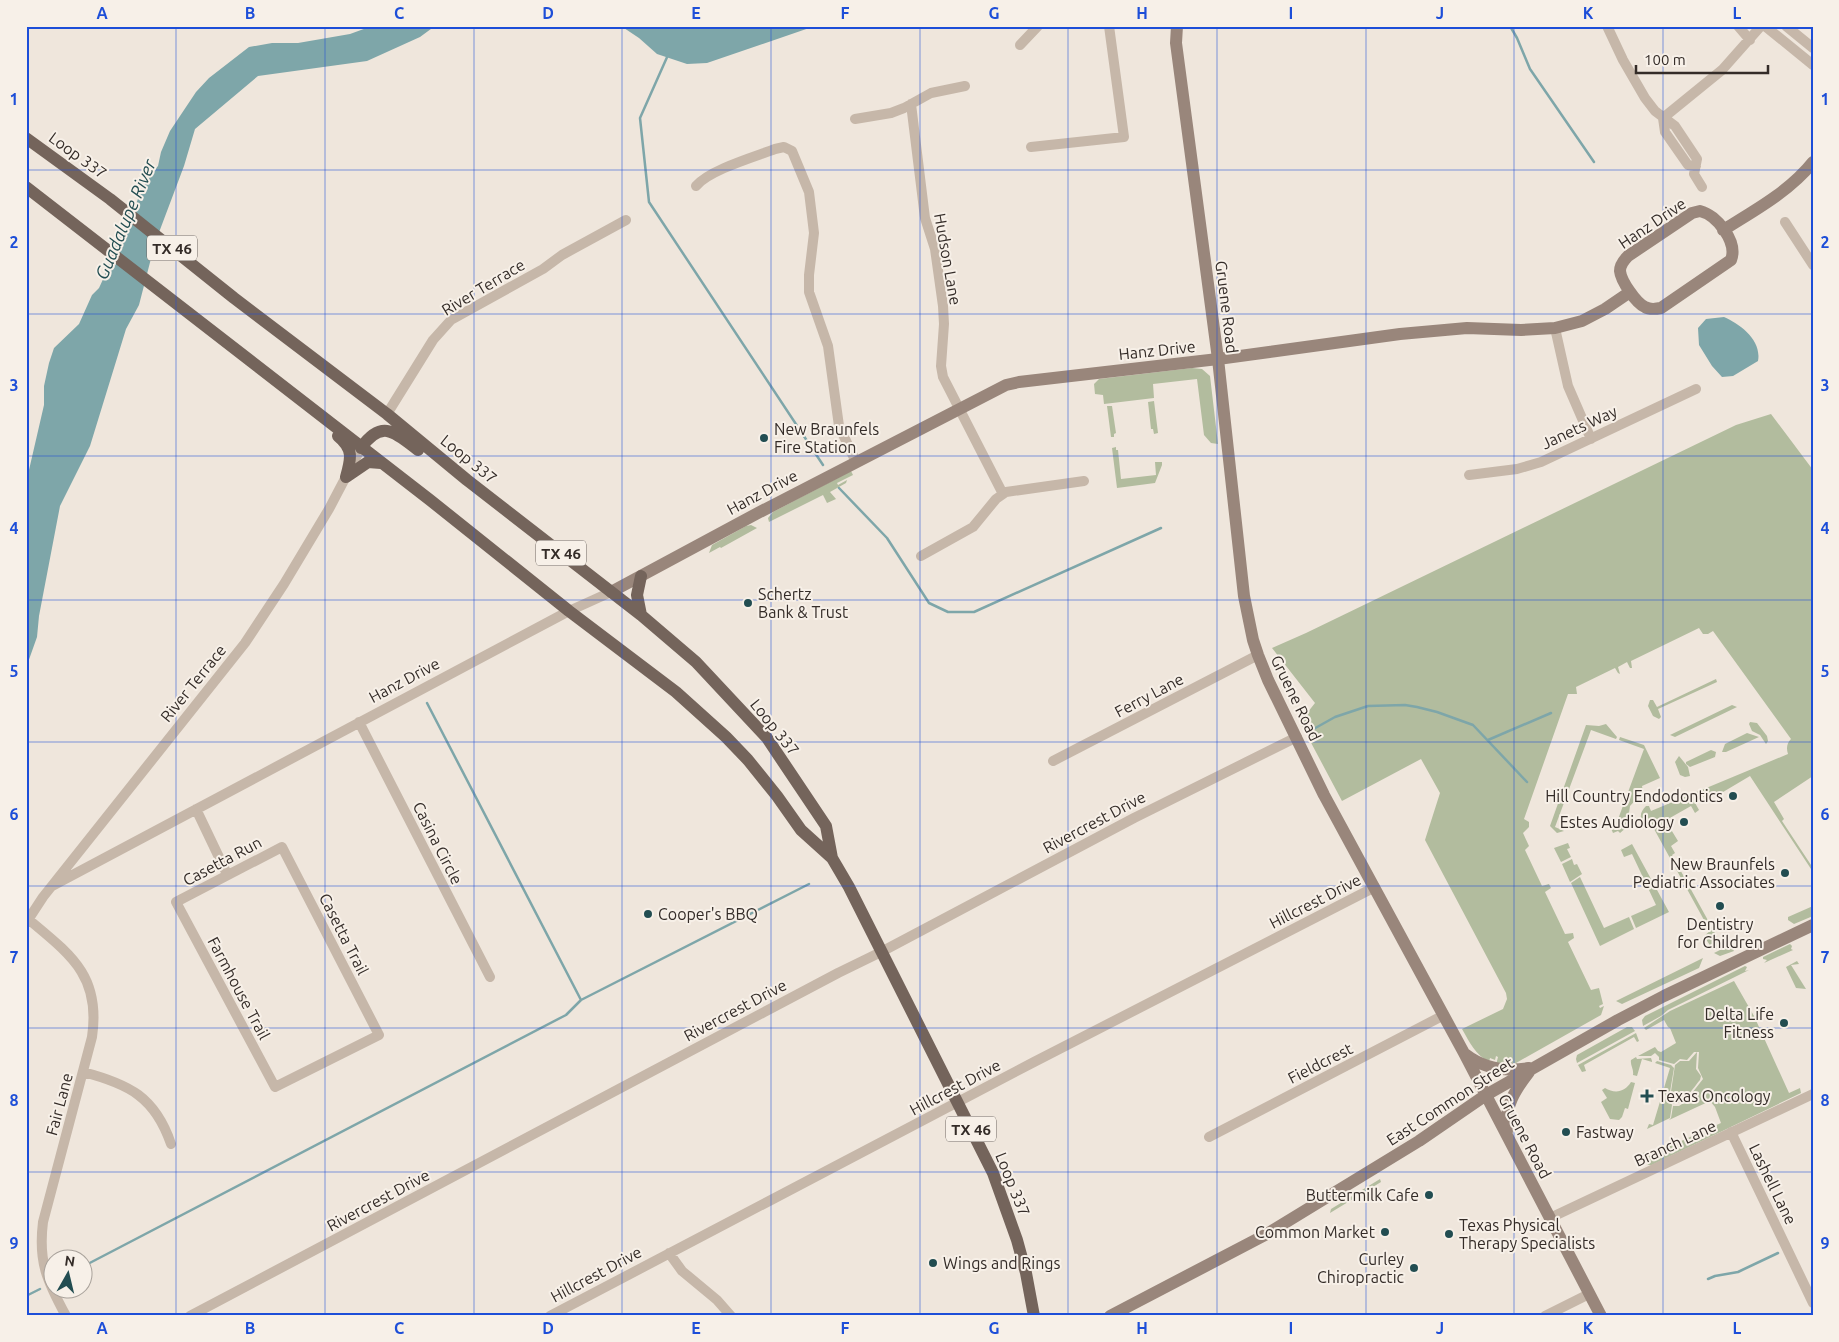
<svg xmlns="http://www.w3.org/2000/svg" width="1839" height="1342" font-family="Ubuntu,sans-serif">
<rect width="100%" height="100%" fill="#efe6dc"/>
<path fill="#b2bc9e" d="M1192 368 1202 369 1210 376 1218 444 1211 443 1204 435 1197 379 1153 384 1154 398 1104 404 1103 395 1095 394 1094 384 1099 379Z
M1154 401 1158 433 1154 434 1153 429H1151L1148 402Z
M1107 406H1112L1116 433 1114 434V437H1111Z
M1771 414 1813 470V776L1774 802 1784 819 1782 821 1813 868V872L1750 776 1718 795 1715 791 1694 801 1699 810 1695 813 1691 806 1668 819 1669 821 1667 823 1678 841 1671 846 1675 853 1672 855 1721 944 1728 942 1734 951 1720 956 1714 953 1722 949 1721 947 1713 950 1704 936 1710 931 1648 818 1642 821C1639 815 1642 810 1646 806H1649L1651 811 1788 754C1786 748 1787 743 1791 739L1713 631 1708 634H1703L1699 628 1631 661 1632 668H1630L1627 662 1618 667 1620 674 1618 673 1615 668 1576 687 1577 694H1568L1524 819 1529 822V827L1523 833 1529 846 1525 850 1542 886 1549 884 1551 888 1545 892 1565 934 1573 933 1574 938 1568 942 1591 990 1599 988 1603 1004 1599 1006 1600 1008 1604 1006 1601 1015 1516 1063 1496 1065 1498 1057 1496 1056 1495 1060 1490 1058 1489 1062C1475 1054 1470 1043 1462 1029L1503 1009 1507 999 1506 993 1425 840 1440 793 1421 759 1342 801 1300 722 1315 703 1272 648 1306 633 1736 425Z
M1116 447V450H1118L1121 479 1156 475 1155 462H1162V465L1155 483 1117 488 1112 448Z
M851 471 853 475 837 483 838 485 847 480 846 483 830 492 836 499 827 503 823 495 769 522 768 518 773 512Z
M751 525 757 528 721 548 720 547 709 553 712 545 746 526Z
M1716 679 1717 682 1658 709 1661 717 1659 719 1653 716 1648 706 1650 700H1653L1657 707Z
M1732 705 1737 707 1675 737 1670 735Z
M1750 722 1757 723 1767 736 1768 741 1766 744 1760 735 1752 731 1749 724Z
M1606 724 1617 737 1616 739 1591 730 1555 827 1564 831 1557 833 1550 826 1586 725 1599 726Z
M1747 733 1759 737 1726 752H1722L1725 744Z
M1620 737 1644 745 1660 778 1642 786 1643 792 1630 806 1627 827 1620 833 1618 831 1613 833 1610 826 1617 822 1644 749 1619 740Z
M1711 750 1716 752 1715 757 1690 767 1686 764V762Z
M1679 756 1688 767 1690 776 1685 777 1680 775 1675 762Z
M1568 843 1570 848 1567 849 1571 857 1561 862 1554 848Z
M1632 844 1669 912 1636 928 1631 916 1656 905 1632 854 1624 857 1621 850Z
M1572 859 1574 865 1577 864 1582 874 1570 882 1562 864Z
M1580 877 1604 928 1629 917 1634 929 1600 946 1571 883Z
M1813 906V916L1794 924 1788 920V917Z
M1790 944 1792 946 1791 949 1793 950 1764 963 1767 960 1763 959V957Z
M1703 958 1699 968 1622 1004 1616 1001Z
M1797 961 1799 964 1791 965 1806 989 1796 988 1786 967Z
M1745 966 1747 967 1745 971 1749 970 1668 1010 1661 1016 1643 1026 1642 1020 1645 1016Z
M1734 981 1754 1016 1789 1093 1800 1088 1801 1093 1652 1165H1648L1642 1156 1643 1153 1646 1152 1648 1156 1721 1123 1715 1107 1710 1101 1669 1120 1671 1118 1673 1106H1679L1685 1102 1703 1079 1698 1068 1699 1052H1694L1687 1060 1680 1059 1674 1064 1659 1060V1057L1655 1053 1651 1056H1638L1655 1047 1658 1051 1661 1052 1676 1043 1670 1028 1668 1027 1664 1020 1646 1030 1644 1028 1670 1011Z
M1627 1027H1632L1635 1031 1577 1063 1576 1059 1577 1055Z
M1636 1033 1639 1041 1637 1042 1634 1037 1584 1065 1586 1071 1582 1072 1578 1065Z
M1697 1052 1696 1069 1701 1076 1700 1080C1693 1088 1684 1104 1673 1104L1670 1098 1675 1065 1680 1061H1689Z
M1636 1057 1637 1059 1651 1058 1652 1061V1062L1642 1059 1637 1076 1633 1075C1634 1069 1630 1065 1631 1060Z
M1657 1061 1671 1065 1674 1068 1669 1098 1672 1105 1670 1118 1647 1129 1649 1124 1653 1125 1670 1068 1655 1063Z
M1631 1082 1635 1083 1628 1109 1625 1108 1622 1117 1619 1120 1610 1119 1601 1102 1607 1098 1602 1090 1605 1088C1615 1094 1625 1092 1631 1082Z
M1380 1179 1381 1182 1330 1213 1331 1209Z"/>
<path fill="#7ea6a9" d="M372 26H435L420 37 367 61 258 76 195 129 184 166 155 243 139 305 126 329 90 446 60 506 39 616 37 637 26 668V483L44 405V386L49 363 54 348 79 324 92 295 99 288 105 275 113 241 130 221 144 182 158 166 161 152 170 131 196 92 209 78 249 47 272 43H298L350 34Z
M621 26H815L707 63 687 64 657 54 639 38Z
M1724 317C1740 324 1762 340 1758 361L1733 376 1722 377 1712 366 1699 345 1698 328 1706 319Z"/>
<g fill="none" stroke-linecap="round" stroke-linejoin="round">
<path stroke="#7ea6a9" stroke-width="2.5" d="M1510 26 1517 38 1530 69 1594 162
M668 55 640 118 649 202 823 465
M839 488 887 538 929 603 948 612H974L1161 528
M1310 731 1335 717 1368 706 1405 705 1417 707 1437 712 1473 725 1527 782
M1488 740 1551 713
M581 1000 809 884
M82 1267 566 1015 581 1000 427 703
M1708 1279 1715 1276 1738 1272 1778 1253
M26 1296 40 1289"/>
<path stroke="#c6b7a9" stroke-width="10" d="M1607 26 1623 60 1645 98 1655 111 1675 126 1697 159 1694 174 1702 187
M1738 26 1750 40
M1765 26 1813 65
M1786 26 1813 48
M1020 45 1038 26
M911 104 925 218 935 249 943 306 944 324 941 366 943 377 1003 494
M1663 118 1722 70 1761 26
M1663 118 1665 132 1688 165 1696 166
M855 119 891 113 904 108 931 93 965 86
M1031 147 1124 137 1109 26
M696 186C709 170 754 157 775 149L784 147 792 151 809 192 814 233 809 275V292L828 346 839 426 856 462
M1785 222 1813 265
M1555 328 1568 386 1591 439
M387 414 433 340 451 320 543 269 562 255 626 220
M1469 475 1517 469 1541 462 1696 389
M921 556 973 527 996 499 1006 492 1084 481
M359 722 490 977
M1053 761 1258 655
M196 809 227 874
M282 847 379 1035 275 1087 176 902Z
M52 886 569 611 611 592
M28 919C71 955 101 976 92 1037L43 1222C38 1262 47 1281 66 1316
M26 923 43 897 245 643 284 584 329 509 361 448
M83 1072C129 1084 155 1097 171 1144
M1731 1132 1813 1303
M1209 1137 1444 1015
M1550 1218 1813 1094
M669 1253 682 1271 717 1300 731 1316
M190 1316 838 973 881 952 1134 818 1297 737
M550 1316 1034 1062 1375 887
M1545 1316 1589 1294"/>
<path stroke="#99867b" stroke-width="12" d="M1177 26 1176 43 1218 359 1244 596 1253 640 1258 655 1268 680 1324 795 1464 1053 1601 1316
M1700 211C1717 215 1738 242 1731 260L1661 308C1656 309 1650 310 1645 307 1636 303 1621 281 1620 271 1620 265 1624 260 1628 256L1692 213Z
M1723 230C1754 211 1790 191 1813 162
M611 592 756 514 1006 385 1019 382 1218 359 1400 334 1467 328 1521 330 1555 328 1582 321 1605 309 1630 292
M1465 1054C1483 1068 1506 1072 1529 1068
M1507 1131C1504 1107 1515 1090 1529 1072
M1110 1316 1265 1235 1419 1141 1486 1095 1618 1020 1664 996 1813 925"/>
<path stroke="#74645b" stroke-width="12" d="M26 138 110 199 234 298 387 414 467 480 641 615 696 662 767 738 826 826 832 858
M26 187 430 500 569 611 676 692 726 737 748 760 777 796 801 830 832 858 849 887 993 1173 1017 1240 1026 1273 1034 1316
M338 436C354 449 351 459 346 477
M361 448C382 418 396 433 418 450
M346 477 368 462 381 463
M641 615 637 595 641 576"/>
</g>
<path fill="none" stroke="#1d4ed8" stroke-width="1" stroke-opacity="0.55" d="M176 26V1316M325 26V1316M474 26V1316M622 26V1316M771 26V1316M920 26V1316M1068 26V1316M1217 26V1316M1366 26V1316M1514 26V1316M1663 26V1316M26 170H1813M26 314H1813M26 456H1813M26 600H1813M26 742H1813M26 886H1813M26 1028H1813M26 1172H1813"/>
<g fill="#224d51" stroke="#f7f0e8" stroke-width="2">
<circle cx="764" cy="438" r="5"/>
<circle cx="748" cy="603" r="5"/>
<circle cx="1733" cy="796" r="5"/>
<circle cx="1684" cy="822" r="5"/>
<circle cx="1785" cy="873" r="5"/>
<circle cx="1720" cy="906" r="5"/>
<circle cx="648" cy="914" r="5"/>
<circle cx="1784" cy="1023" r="5"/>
<path d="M1644.5 1088.5h5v5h5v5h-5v5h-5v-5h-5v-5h5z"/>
<circle cx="1566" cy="1132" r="5"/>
<circle cx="1429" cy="1195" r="5"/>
<circle cx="1385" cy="1232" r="5"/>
<circle cx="1449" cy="1234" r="5"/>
<circle cx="933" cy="1263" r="5"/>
<circle cx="1414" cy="1268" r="5"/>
</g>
<g text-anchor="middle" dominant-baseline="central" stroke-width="4" stroke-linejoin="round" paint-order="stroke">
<g fill="#f7f0e8" stroke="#6e6762" stroke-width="1">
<rect x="147" y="235.5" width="50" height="25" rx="4"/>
<rect x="536" y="540.5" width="50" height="25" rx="4"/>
<rect x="946" y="1116.5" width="50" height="25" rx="4"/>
</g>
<g font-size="15" font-weight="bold" fill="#342c28">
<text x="172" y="248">TX 46</text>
<text x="561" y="553">TX 46</text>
<text x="971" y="1129">TX 46</text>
</g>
<g font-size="16" fill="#342c28" stroke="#f7f0e8">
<text transform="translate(78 155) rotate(36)">Loop 337</text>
<text transform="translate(1652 223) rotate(-34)">Hanz Drive</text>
<text transform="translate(948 259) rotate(80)">Hudson Lane</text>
<text transform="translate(483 287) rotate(-31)">River Terrace</text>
<text transform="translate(1227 307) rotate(83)">Gruene Road</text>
<text transform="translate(1157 350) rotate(-6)">Hanz Drive</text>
<text transform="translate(1579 427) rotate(-25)">Janets Way</text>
<text transform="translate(469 459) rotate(39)">Loop 337</text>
<text transform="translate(762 492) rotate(-28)">Hanz Drive</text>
<text transform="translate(404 680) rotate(-28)">Hanz Drive</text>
<text transform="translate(193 683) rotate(-51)">River Terrace</text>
<text transform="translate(1149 695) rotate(-28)">Ferry Lane</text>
<text transform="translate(1296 698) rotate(64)">Gruene Road</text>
<text transform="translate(775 727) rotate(51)">Loop 337</text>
<text transform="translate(1094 822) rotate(-28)">Rivercrest Drive</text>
<text transform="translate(438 843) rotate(63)">Casina Circle</text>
<text transform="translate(222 861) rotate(-28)">Casetta Run</text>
<text transform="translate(1315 901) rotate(-27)">Hillcrest Drive</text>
<text transform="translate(344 934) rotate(63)">Casetta Trail</text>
<text transform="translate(239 988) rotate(62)">Farmhouse Trail</text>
<text transform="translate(735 1010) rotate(-28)">Rivercrest Drive</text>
<text transform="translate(1320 1063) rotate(-27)">Fieldcrest</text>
<text transform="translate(955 1087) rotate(-28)">Hillcrest Drive</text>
<text transform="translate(1450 1101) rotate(-33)">East Common Street</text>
<text transform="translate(59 1104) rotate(-75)">Fair Lane</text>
<text transform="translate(1525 1136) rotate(62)">Gruene Road</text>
<text transform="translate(1675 1143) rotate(-25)">Branch Lane</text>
<text transform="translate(1013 1184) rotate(68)">Loop 337</text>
<text transform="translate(1773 1184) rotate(64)">Lashell Lane</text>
<text transform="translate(378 1200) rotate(-28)">Rivercrest Drive</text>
<text transform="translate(596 1274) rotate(-28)">Hillcrest Drive</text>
</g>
<g font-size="16" fill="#342c28" stroke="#f7f0e8" text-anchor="start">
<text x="774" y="429">New Braunfels<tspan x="774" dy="18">Fire Station</tspan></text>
<text x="758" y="594">Schertz<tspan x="758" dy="18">Bank &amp; Trust</tspan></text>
<text x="1723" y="796" text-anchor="end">Hill Country Endodontics</text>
<text x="1674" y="822" text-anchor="end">Estes Audiology</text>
<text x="1775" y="864" text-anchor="end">New Braunfels<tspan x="1775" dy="18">Pediatric Associates</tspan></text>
<text x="658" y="914">Cooper's BBQ</text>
<text x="1720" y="924" text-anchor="middle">Dentistry<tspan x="1720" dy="18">for Children</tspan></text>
<text x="1774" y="1014" text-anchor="end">Delta Life<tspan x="1774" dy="18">Fitness</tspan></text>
<text x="1658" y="1096">Texas Oncology</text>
<text x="1576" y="1132">Fastway</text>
<text x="1419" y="1195" text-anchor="end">Buttermilk Cafe</text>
<text x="1459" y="1225">Texas Physical<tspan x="1459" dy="18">Therapy Specialists</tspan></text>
<text x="1375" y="1232" text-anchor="end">Common Market</text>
<text x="1404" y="1259" text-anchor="end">Curley<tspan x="1404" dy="18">Chiropractic</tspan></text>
<text x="943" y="1263">Wings and Rings</text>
</g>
<g font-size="18" font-style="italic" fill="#224d51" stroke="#f7f0e8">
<text transform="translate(125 219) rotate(-67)">Guadalupe River</text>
</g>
</g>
<rect width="1839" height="1342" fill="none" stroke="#f7f0e8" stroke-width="55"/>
<g transform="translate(68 1274) rotate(8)"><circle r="24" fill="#f7f0e8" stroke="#a9a29b"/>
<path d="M0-4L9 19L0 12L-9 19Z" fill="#224d51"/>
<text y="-8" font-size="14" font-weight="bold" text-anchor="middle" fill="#342c28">N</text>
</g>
<path d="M1636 65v8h132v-8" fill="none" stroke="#342c28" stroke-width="2.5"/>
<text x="1644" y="65" font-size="15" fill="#342c28" stroke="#f7f0e8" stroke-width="4" paint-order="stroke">100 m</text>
<rect x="28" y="28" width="1784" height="1286" fill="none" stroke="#1d4ed8" stroke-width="2"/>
<g font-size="16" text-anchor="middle" font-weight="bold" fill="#1d4ed8">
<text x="102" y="19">A</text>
<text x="250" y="19">B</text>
<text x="399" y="19">C</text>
<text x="548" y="19">D</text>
<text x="696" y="19">E</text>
<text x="845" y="19">F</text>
<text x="994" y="19">G</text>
<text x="1142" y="19">H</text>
<text x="1291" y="19">I</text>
<text x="1440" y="19">J</text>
<text x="1588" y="19">K</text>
<text x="1737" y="19">L</text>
<text x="14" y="105">1</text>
<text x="1825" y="105">1</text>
<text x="14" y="248">2</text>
<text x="1825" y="248">2</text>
<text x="14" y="391">3</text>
<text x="1825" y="391">3</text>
<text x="14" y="534">4</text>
<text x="1825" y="534">4</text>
<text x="14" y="677">5</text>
<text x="1825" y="677">5</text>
<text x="14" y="820">6</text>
<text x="1825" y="820">6</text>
<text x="14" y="963">7</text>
<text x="1825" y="963">7</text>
<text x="14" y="1106">8</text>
<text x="1825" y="1106">8</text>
<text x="14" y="1249">9</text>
<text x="1825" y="1249">9</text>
<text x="102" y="1334">A</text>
<text x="250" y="1334">B</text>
<text x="399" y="1334">C</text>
<text x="548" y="1334">D</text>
<text x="696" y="1334">E</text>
<text x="845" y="1334">F</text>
<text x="994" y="1334">G</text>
<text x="1142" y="1334">H</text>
<text x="1291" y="1334">I</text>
<text x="1440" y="1334">J</text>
<text x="1588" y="1334">K</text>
<text x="1737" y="1334">L</text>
</g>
</svg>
